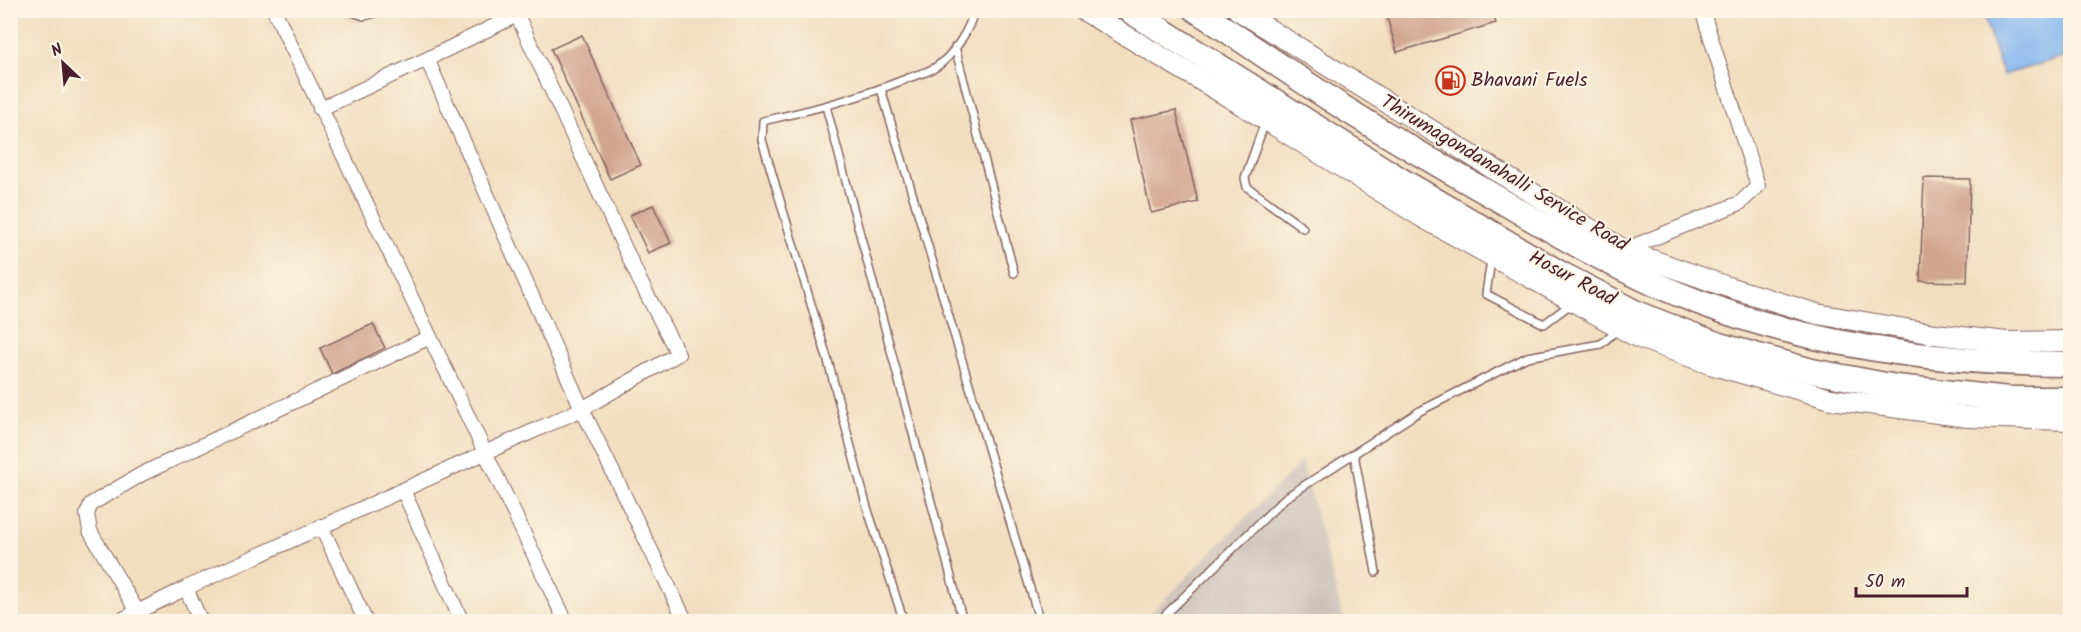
<svg xmlns="http://www.w3.org/2000/svg" width="2081" height="632" font-family="Kalam,sans-serif">
<rect width="100%" height="100%" fill="#fcf5e5"/>
<filter id="ink" filterUnits="userSpaceOnUse"><feTurbulence type="fractalNoise" baseFrequency=".0167" numOctaves="2"/><feDisplacementMap in="SourceGraphic" scale="12" xChannelSelector="R" yChannelSelector="G"/><feConvolveMatrix kernelMatrix="1 2 1 2 8 2 1 2 1" color-interpolation-filters="sRGB"/></filter>
<filter id="wash" filterUnits="userSpaceOnUse"><feTurbulence type="fractalNoise" baseFrequency=".008" numOctaves="4" result="noise"/><feDisplacementMap in="SourceGraphic" scale="24" xChannelSelector="R" yChannelSelector="G"/><feGaussianBlur stdDeviation="1.35" result="paint"/><feColorMatrix in="noise" values="0 0 0 0 0 0 0 0 0 0 0 0 0 0 0 0 0 1.4 0 .05"/><feComposite in="paint" operator="in"/></filter>
<g filter="url(#wash)">
<rect width="100%" height="100%" fill="#f1debf"/>
<path fill="#ecd2b9" d="M343 11H399L351 24Z"/>
<path fill="#cdc2b9" d="M1302 461 1344 621H1143Z"/>
<path fill="#84b6f0" stroke="#676a8e" stroke-width="1.5" d="M1985 11H2070V55L2003 75 1987 26Z"/>
<g id="blocks">
<path fill="#d1a58f" d="M1385 10H1492L1496 23 1397 52Z
M582 35 641 165 610 179 551 49Z
M1176 110 1198 202 1151 213 1130 120Z
M1924 178 1970 179 1967 282 1920 281Z
M653 205 671 243 648 253 630 215Z
M373 324 385 348 332 374 320 348Z"/>
</g>
</g>
<g filter="url(#ink)">
<use href="#blocks" fill-opacity="0" stroke="#84625f" stroke-width="1.5"/>
<g fill="none" stroke-linecap="round" stroke-linejoin="round">
<defs>
<path id="lane" d="M347 10 364 16 387 10
M955 47 1014 273
M881 89 1040 622
M826 106 963 622
M1265 122 1245 178 1247 187 1303 228
M1491 260 1486 294 1544 324 1571 304
M1354 454 1376 572
M904 622 866 504 828 361 762 140 763 121C811 110 859 98 906 79 915 75 927 73 936 67 953 56 970 30 974 10
M1158 622 1285 498 1420 411 1527 357 1601 344 1618 329"/>
<path id="street" d="M274 10 566 622
M427 59 517 15 640 281 678 354 582 409 686 622
M1624 250 1740 203 1758 186 1702 10
M403 490 462 622
M321 526 366 622
M137 611 90 531 87 514 91 504 142 474 430 337
M117 622 186 588
M201 622 186 588 582 409 427 59 320 109"/>
<path id="secondary" d="M1083 10 1242 105 1420 216 1637 337 1710 364 1831 399 1968 417 2070 420
M1238 10 1624 250 1728 287 1817 314 1935 334 2007 342 2070 341"/>
<path id="highway" d="M1129 10 1399 179 1561 274 1638 314 1719 345 1812 371 1896 387 2009 399H2070
M1196 10C1242 40 1287 71 1333 101 1385 135 1441 166 1495 197 1562 237 1628 276 1701 303 1818 347 1946 364 2070 364"/>
</defs>
<use href="#lane" stroke="#84625f" stroke-width="10"/>
<use href="#street" stroke="#84625f" stroke-width="16"/>
<use href="#secondary" stroke="#84625f" stroke-width="22"/>
<use href="#highway" stroke="#84625f" stroke-width="27"/>
<use href="#lane" stroke="#fff" stroke-width="7"/>
<use href="#street" stroke="#fff" stroke-width="14"/>
<use href="#secondary" stroke="#fff" stroke-width="20"/>
<use href="#highway" stroke="#fff" stroke-width="24"/>
</g>
</g>
<defs>
<symbol id="fuel-ring" viewBox="-11 -11 22 22"><circle r="9.5" fill="#fcf5e5" stroke="#c8321e" stroke-width="1.5"/><path d="M-5.5-6h7V0h2V4h1.3V-2.5L3-4.5l.8-.8L6-3V5H2.5V1h-1V6h-7ZM-4.2-4.7v3.2H.2V-4.7Z" fill="#c8321e"/></symbol>
</defs>
<g fill-rule="evenodd">
<use href="#fuel-ring" x="1434" y="64" width="33" height="33"/>
</g>
<g text-anchor="middle" dominant-baseline="central" stroke-width="4.5" stroke-linejoin="round" paint-order="stroke">
<g font-size="20" fill="#4a1f2b" stroke="#fcf5e5" text-anchor="start">
<text x="1471" y="81">Bhavani Fuels</text>
</g>
<g font-size="20" fill="#4a1f2b" stroke="#fcf5e5">
<text transform="translate(1504 174) rotate(31)">Thirumagondanahalli Service Road</text>
<text transform="translate(1572 279) rotate(28)">Hosur Road</text>
</g>
</g>
<rect width="2081" height="632" fill="none" stroke="#fcf5e5" stroke-width="36"/>
<g transform="translate(63 63) rotate(334)" stroke="#fcf5e5" stroke-width="4.5" paint-order="stroke">
<path d="M0-4.5L10 22L0 15L-10 22Z" fill="#4a1f2b"/>
<text y="-9" font-size="16" font-weight="bold" text-anchor="middle" fill="#4a1f2b">N</text>
</g>
<path d="M1856 587v9h111v-9" fill="none" stroke="#4a1f2b" stroke-width="3"/>
<text x="1865" y="587" font-size="18" fill="#4a1f2b" stroke="#fcf5e5" stroke-width="4.5" paint-order="stroke">50 m</text>
</svg>
